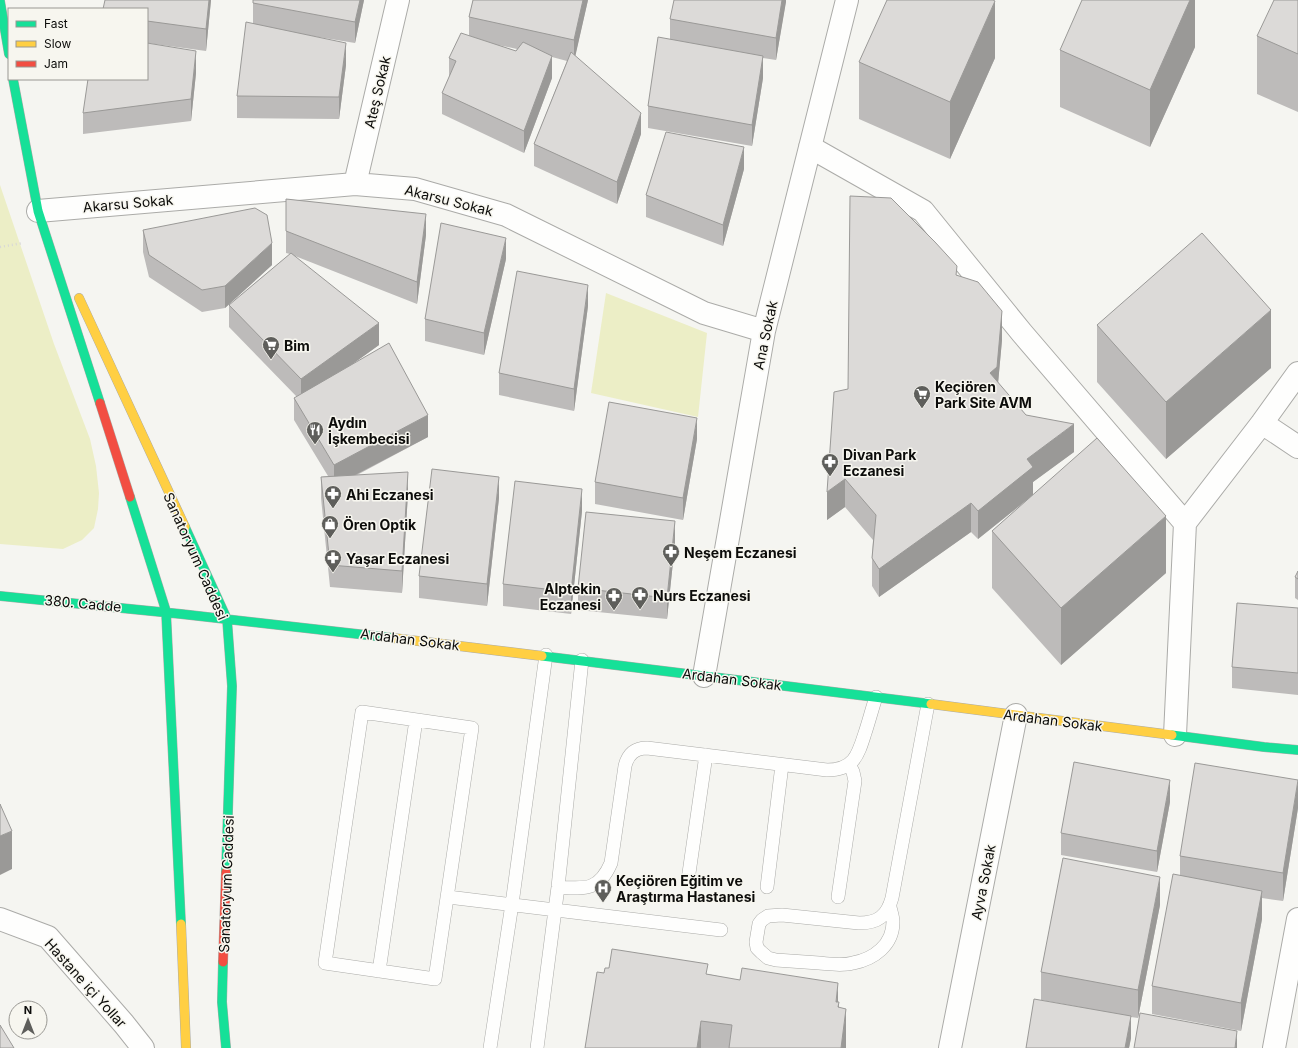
<svg xmlns="http://www.w3.org/2000/svg" width="1298" height="1048" font-family="Inter,sans-serif">
<rect width="100%" height="100%" fill="#f5f5f1"/>
<path fill="#eceec6" d="M0 185 54 344 90 439 96 466 99 493 98 509 94 528 82 540 63 549 0 544Z
M606 293 707 333 698 417 591 393Z"/>
<g fill="none" stroke-linecap="round" stroke-linejoin="round">
<defs>
<path id="lane" d="M362 712 472 728 435 979 325 963Z
M688 880 706 755
M558 887C585 889 599 891 611 863L625 766C628 754 635 748 647 748L827 770C854 770 858 755 865 733 869 721 872 709 876 697
M767 887 782 765
M448 897 721 930
M838 897 855 781 853 772 849 764
M890 907C891 912 893 917 893 922 893 945 874 959 853 963 842 966 831 964 819 963 805 962 790 961 776 960L768 958 761 952 757 948 756 942 759 924 762 920 768 916 782 915 859 923C878 923 887 916 892 898L928 704
M379 971 416 720
M490 1048 512 904 546 655
M537 1048 558 887 582 660"/>
<path id="street" d="M810 147 923 211 1022 333 1185 523 1262 423 1298 373
M355 184 398 0
M38 211 355 184 415 189 506 215 704 313 764 331
M1262 423 1298 447
M704 676 764 331 847 0
M1175 735 1185 523
M0 919 48 937 124 1024 143 1048
M950 1048 1016 715
M1274 1048 1298 919"/>
<path id="fast" d="M0 1 9 54
M13 79 38 211 100 403
M130 497 166 611 181 924
M185 527 227 619 232 686 226 872
M0 596 181 614 393 638
M542 656 931 704
M1172 735 1264 747 1298 750
M223 962 222 1002 226 1048"/>
<path id="slow" d="M79 298 185 527
M393 638 542 656
M931 704 1172 735
M181 924 186 1048"/>
<path id="jam" d="M100 403 130 497
M223 962 226 872"/>
</defs>
<use href="#lane" stroke="#ababa8" stroke-width="14"/>
<use href="#street" stroke="#ababa8" stroke-width="24"/>
<use href="#fast" stroke="#ababa8" stroke-width="10"/>
<use href="#slow" stroke="#ababa8" stroke-width="10"/>
<use href="#jam" stroke="#ababa8" stroke-width="10"/>
<path stroke="#d7d7d7" stroke-width="2.5" stroke-dasharray="1 3" stroke-linecap="butt" d="M0 247 23 243"/>
<use href="#lane" stroke="#fefefd" stroke-width="13"/>
<use href="#street" stroke="#fefefd" stroke-width="22"/>
<use href="#fast" stroke="#16e098" stroke-width="9"/>
<use href="#slow" stroke="#ffcf43" stroke-width="9"/>
<use href="#jam" stroke="#f24e42" stroke-width="9"/>
</g>
<path fill="#bdbbba" fill-rule="evenodd" d="M211 0 206 51 147 43V9Z
M364 0 355 43 300 34 346 65 339 119 237 118V96L253 24V3Z
M473 0H588L575 56 641 134 617 204 534 166V144L567 61 552 57V78L524 153 442 114V93L449 78V58L469 36V17ZM498 45 517 49 516 51Z
M786 0 776 60 763 58V78L752 146 648 128V106L670 39V19Z
M1195 0V47L1150 147 1060 107V50Z
M1298 0V112L1257 94V36Z
M995 58 950 159 859 119V62Z
M196 73 191 121 83 134V113Z
M744 169 723 246 646 217V195Z
M286 199 426 235 417 304 295 256 379 345 354 363 428 437 357 475 408 493 402 593 330 587 321 498V477L328 476 294 420V398L297 397 229 327V305L290 254 286 253Z
M143 230 272 265 225 308 202 312 149 277 143 252Z
M506 259 484 355 425 341V319Z
M957 275 1002 340 998 383 1026 415 1074 452 1033 482V495L1166 573 1061 665 992 588V531L1027 500 978 539 971 532 879 597 872 586V558L873 540 845 507 827 520 848 389Z
M588 306 574 411 499 395V373Z
M1097 325 1271 368 1166 459 1097 382Z
M697 439 683 520 595 504V482Z
M499 498 487 606 419 598V576Z
M582 511 571 614 503 606V584Z
M675 543 667 619 578 610V588Z
M1298 571V600L1295 598V577Z
M1298 608V695L1232 688V667Z
M1170 802 1157 872 1061 855V833Z
M1298 808 1283 901 1262 898V919L1241 1031 1152 1014V986L1180 875V856Z
M1160 905 1138 1018 1131 1017V1038L1129 1048H1026L1080 1007 1041 1000V972Z
M604 973 708 974 838 1002 839 1008 846 1009V1048H585Z"/>
<path fill="#9a9997" d="M209 0H211L206 51V29Z
M360 0H364L355 43V22Z
M583 0H588L574 62V40Z
M782 0H786V2L776 60V38Z
M1190 0H1195V47L1150 147V90Z
M995 1V58L950 159V102Z
M346 43V65L339 119V97Z
M196 51V73L191 121V99Z
M552 56V78L524 153V131Z
M763 56V78L752 146V125Z
M641 113V134L617 204V182Z
M744 147V169L723 246V225Z
M426 214V235L417 304V282Z
M506 238V259L484 355V333Z
M272 243V265L225 308V286Z
M588 285V306L574 411V389Z
M1271 310V368L1166 459V402Z
M1002 311V340L997 395 990 373Z
M379 323V345L301 401V379Z
M428 415V437L334 486V465Z
M697 418V439L683 520V498Z
M1074 424V452L1033 482V495L978 539V511L1027 459Z
M408 472V493L402 593V571Z
M499 477V498L487 606V584Z
M845 479V507L827 520V492Z
M582 489V511L571 614V592Z
M971 503V532L879 597V569Z
M1166 516V573L1061 665V608Z
M675 521V543L667 619V598Z
M1170 780V802L1157 872V851Z
M1298 780V808L1283 901V873Z
M12 831V869L0 875V836Z
M1160 877V905L1138 1018V990Z
M1262 891V919L1241 1031V1003Z
M838 983V1007L839 1002V1041L836 1002Z
M846 1009V1048H841Z
M1131 1016V1038L1129 1048H1125Z
M701 1021V1048H697Z
M1237 1031V1048H1235Z"/>
<path fill="#dcdad8" stroke="#9a9997" d="M105 0H209L206 29 147 21V9H103Z
M253 0H360L355 22 253 3Z
M473 0H583L574 40 469 17Z
M674 0H782L776 38 670 19Z
M887 0H993L995 1 950 102 859 62Z
M1082 0H1190L1150 90 1060 50Z
M1274 0H1298V54L1257 36Z
M246 22 346 43 339 97 237 96Z
M461 33 516 51 523 42 552 56 524 131 442 93 456 61 449 58Z
M658 37 763 56 752 125 648 106Z
M147 43 196 51 191 99 83 113 88 79H147Z
M571 52 641 113 617 182 534 144Z
M666 132 744 147 723 225 646 195Z
M850 196 891 198 935 242 957 266 956 275 978 282 1002 311 997 367 990 373 1026 415 1074 424 1027 459 1033 467 978 511 971 503 879 569 872 558 876 515 845 479 827 492 834 392 848 389Z
M286 199 426 214 417 282 286 231Z
M255 208 267 215 272 243 225 286 202 290 149 255 143 230Z
M441 223 506 238 484 333 425 319Z
M1202 233 1271 310 1166 402 1097 325Z
M291 253 379 323 301 379 229 305Z
M517 271 588 285 574 389 499 373Z
M389 343 428 415 334 465 294 398Z
M609 402 697 418 683 498 595 482Z
M1097 438 1166 516 1061 608 992 531Z
M432 469 499 477 487 584 419 576Z
M408 472 402 571 330 565 321 477Z
M515 481 582 489 571 592 503 584Z
M586 512 675 521 667 598 578 588Z
M1298 571V579L1295 577Z
M1237 603 1298 608V673L1232 667Z
M1074 762 1170 780 1157 851 1061 833Z
M1195 763 1298 780 1283 873 1180 856Z
M0 804 12 831 0 836Z
M1063 858 1160 877 1138 990 1041 972Z
M1173 874 1262 891 1241 1003 1152 986Z
M612 949 708 964 706 974 740 980 742 968 838 983 836 1002H839L838 1007 846 1009 841 1048H729L732 1025 701 1021 697 1048H585L597 972 604 973 605 968H609Z
M1034 999 1131 1016 1125 1048H1026Z
M1140 1013 1237 1031 1235 1048H1134Z
M0 1025 14 1048H0Z"/>
<defs>
<symbol id="supermarket-pin" viewBox="-11 -11 22 30"><path d="M0 17L-7.5 6A9.5 9.5 0 1 1 7.5 6Z" fill="#5e5e5b" stroke="#f7f6ef"/><path d="M-6-5.5h2.5l.6 2H6L4.5 2H-2.5L-4.4-4H-6ZM-1.5 3.2a1.3 1.3 0 1 0 .1 0ZM3 3.2a1.3 1.3 0 1 0 .1 0Z" fill="#fff"/></symbol>
<symbol id="restaurant-pin" viewBox="-11 -11 22 30"><path d="M0 17L-7.5 6A9.5 9.5 0 1 1 7.5 6Z" fill="#5e5e5b" stroke="#f7f6ef"/><path d="M-5-6h1v4h1v-4h1v4h1v-4h1v5L-1.5 .5V6h-2V.5L-5-1ZM5-6V6H3V1.5H1.5Q1.5-4 5-6Z" fill="#fff"/></symbol>
<symbol id="pharmacy-pin" viewBox="-11 -11 22 30"><path d="M0 17L-7.5 6A9.5 9.5 0 1 1 7.5 6Z" fill="#5e5e5b" stroke="#f7f6ef"/><path d="M-2-6h4v4h4v4h-4v4h-4v-4h-4v-4h4Z" fill="#fff"/></symbol>
<symbol id="shop-pin" viewBox="-11 -11 22 30"><path d="M0 17L-7.5 6A9.5 9.5 0 1 1 7.5 6Z" fill="#5e5e5b" stroke="#f7f6ef"/><path d="M-5-2.5h2.3a2.7 3.5 0 0 1 5.4 0H5L5.5 6h-11ZM-1.5-2.5h3a1.5 2.3 0 0 0-3 0Z" fill="#fff"/></symbol>
<symbol id="hospital-pin" viewBox="-11 -11 22 30"><path d="M0 17L-7.5 6A9.5 9.5 0 1 1 7.5 6Z" fill="#5e5e5b" stroke="#f7f6ef"/><path d="M-5-5h3v3.5h4V-5h3V5h-3V1.5h-4V5h-3Z" fill="#fff"/></symbol>
</defs>
<g fill-rule="evenodd">
<use href="#supermarket-pin" x="261" y="335" width="20" height="27"/>
<use href="#supermarket-pin" x="912" y="384" width="20" height="27"/>
<use href="#restaurant-pin" x="305" y="420" width="20" height="27"/>
<use href="#pharmacy-pin" x="820" y="452" width="20" height="27"/>
<use href="#pharmacy-pin" x="323" y="484" width="20" height="27"/>
<use href="#shop-pin" x="320" y="514" width="20" height="27"/>
<use href="#pharmacy-pin" x="661" y="542" width="20" height="27"/>
<use href="#pharmacy-pin" x="323" y="548" width="20" height="27"/>
<use href="#pharmacy-pin" x="630" y="585" width="20" height="27"/>
<use href="#pharmacy-pin" x="604" y="586" width="20" height="27"/>
<use href="#hospital-pin" x="593" y="878" width="20" height="27"/>
</g>
<g text-anchor="middle" dominant-baseline="central" stroke-width="3" stroke-linejoin="round" paint-order="stroke">
<g font-size="14" fill="#0c0c0a" stroke="#f7f6ef">
<text transform="translate(377 92) rotate(-77)">Ateş Sokak</text>
<text transform="translate(449 200) rotate(14)">Akarsu Sokak</text>
<text transform="translate(128 203) rotate(-5)">Akarsu Sokak</text>
<text transform="translate(765 335) rotate(-78)">Ana Sokak</text>
<text transform="translate(196 556) rotate(66)">Sanatoryum Caddesi</text>
<text transform="translate(83 603) rotate(5)">380. Cadde</text>
<text transform="translate(410 639) rotate(7)">Ardahan Sokak</text>
<text transform="translate(732 679) rotate(7)">Ardahan Sokak</text>
<text transform="translate(1053 720) rotate(7)">Ardahan Sokak</text>
<text transform="translate(983 882) rotate(-79)">Ayva Sokak</text>
<text transform="translate(226 884) rotate(-88)">Sanatoryum Caddesi</text>
<text transform="translate(86 983) rotate(48)">Hastane içi Yollar</text>
</g>
<g font-size="14" font-weight="bold" fill="#0c0c0a" stroke="#f7f6ef" text-anchor="start">
<text x="284" y="345">Bim</text>
<text x="935" y="386">Keçiören<tspan x="935" dy="16">Park Site AVM</tspan></text>
<text x="328" y="422">Aydın<tspan x="328" dy="16">İşkembecisi</tspan></text>
<text x="843" y="454">Divan Park<tspan x="843" dy="16">Eczanesi</tspan></text>
<text x="346" y="494">Ahi Eczanesi</text>
<text x="343" y="524">Ören Optik</text>
<text x="684" y="552">Neşem Eczanesi</text>
<text x="346" y="558">Yaşar Eczanesi</text>
<text x="601" y="588" text-anchor="end">Alptekin<tspan x="601" dy="16">Eczanesi</tspan></text>
<text x="653" y="595">Nurs Eczanesi</text>
<text x="616" y="880">Keçiören Eğitim ve<tspan x="616" dy="16">Araştırma Hastanesi</tspan></text>
</g>
</g>
<rect x="8" y="8" width="140" height="72" fill="#f7f6ef" stroke="#999893"/>
<rect x="16" y="21" width="20" height="6" fill="#16e098" stroke="#999893"/>
<text x="44" y="28" font-size="12" fill="#0c0c0a">Fast</text>
<rect x="16" y="41" width="20" height="6" fill="#ffcf43" stroke="#999893"/>
<text x="44" y="48" font-size="12" fill="#0c0c0a">Slow</text>
<rect x="16" y="61" width="20" height="6" fill="#f24e42" stroke="#999893"/>
<text x="44" y="68" font-size="12" fill="#0c0c0a">Jam</text>
<g transform="translate(28 1020)"><circle r="19" fill="#f7f6ef" stroke="#999893"/>
<path d="M0-3L7 15L0 10L-7 15Z" fill="#5e5e5b"/>
<text y="-6" font-size="11" font-weight="bold" text-anchor="middle" fill="#0c0c0a">N</text>
</g>
</svg>
